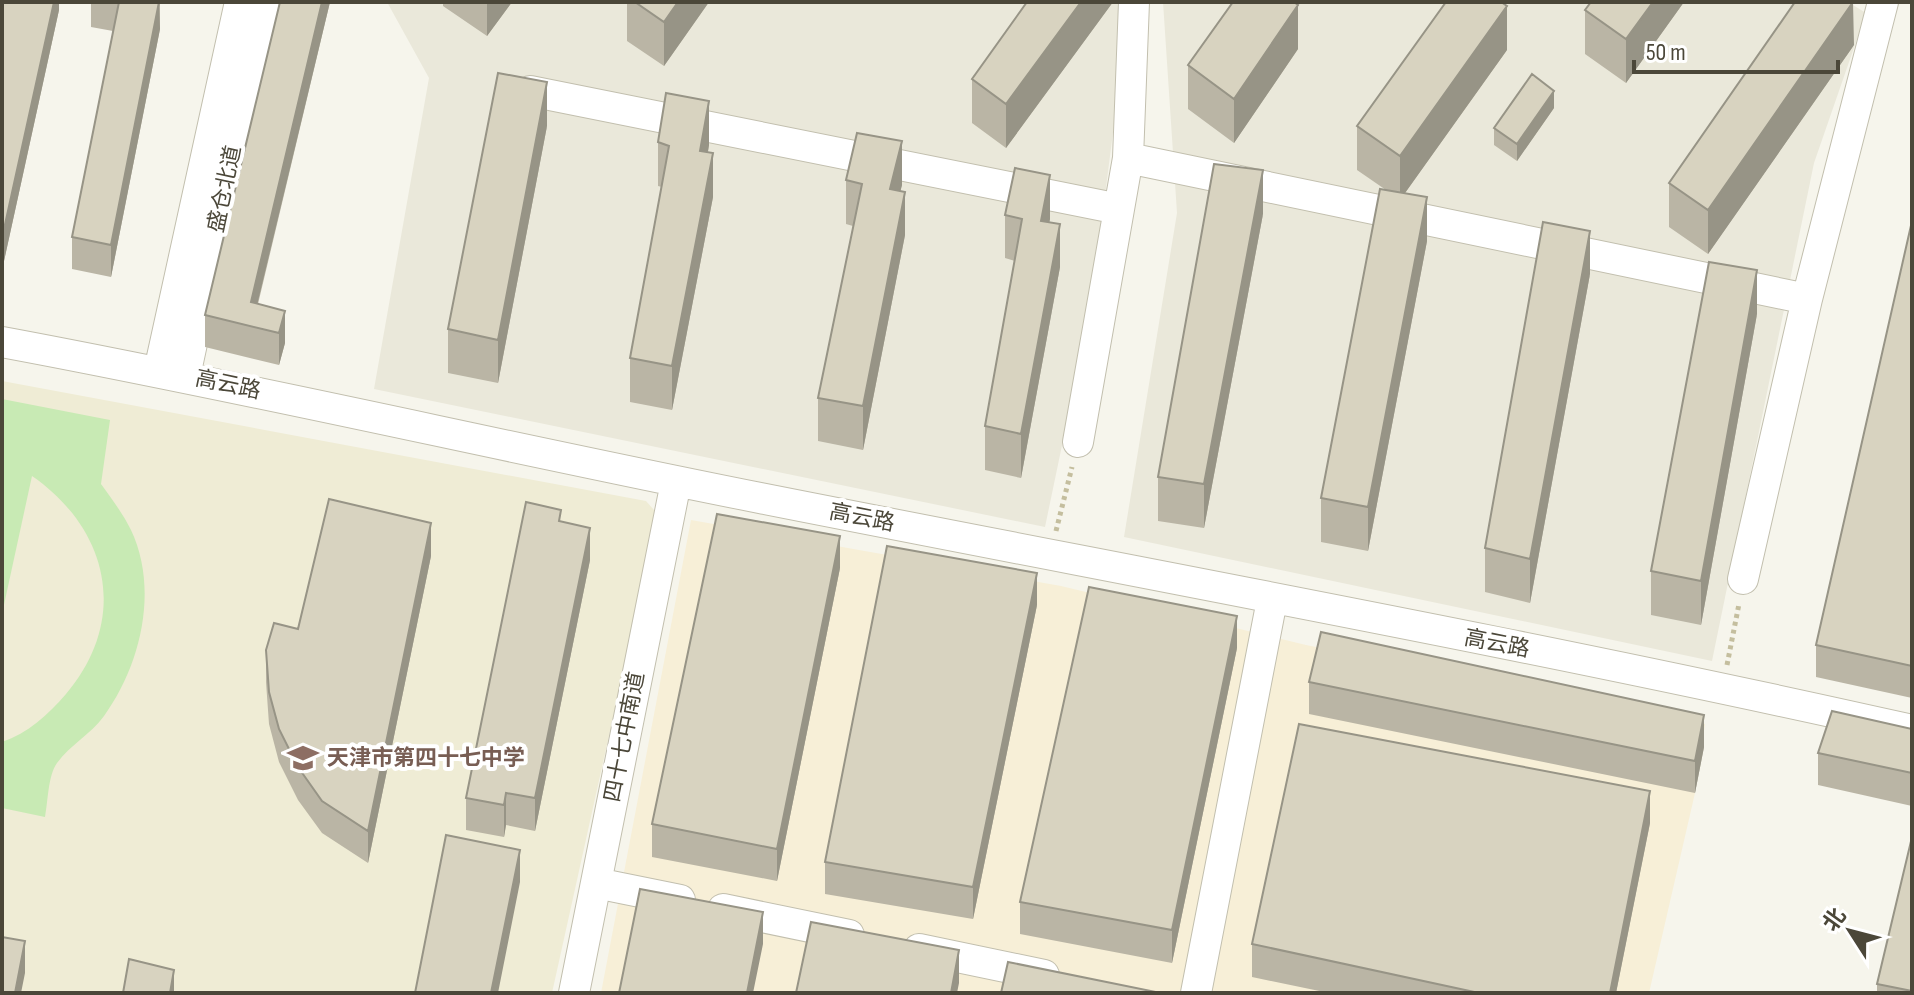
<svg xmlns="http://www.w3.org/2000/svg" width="1914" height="995" font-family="'Sofia Sans Condensed','Noto Sans SC',sans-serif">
<rect width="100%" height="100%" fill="#f6f5ec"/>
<path fill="#eae8da" d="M387 2H1124L1121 69 1091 306 1045 527 374 389 429 78Z
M1163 2H1848L1866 13 1814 163 1712 661 1124 537 1177 213Z"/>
<path fill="#f7efd7" d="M691 520 1061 586 1306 645 1705 724 1695 793 1649 993H601Z"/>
<path fill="#efecd5" d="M2 381 646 501 654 510 656 523 552 993H2Z"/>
<path fill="#c8eab4" d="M2 399 110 420 101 484C112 499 123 514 131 530 159 589 141 665 104 716 91 734 70 745 57 763 48 775 48 802 45 817L2 808V742C28 733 48 715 66 694 129 620 110 530 32 476L2 614Z"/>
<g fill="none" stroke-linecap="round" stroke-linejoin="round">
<defs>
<path id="minor" d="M530 91 1119 209
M1128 158 1807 299
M2 342C256 389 507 448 760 498 1144 574 1530 644 1912 730
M159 371 240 2
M185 376 265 2
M1078 442 1128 158 1134 2
M1743 579 1807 299 1883 2
M596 883 680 900
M723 909 849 935
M919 949 1044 975
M574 993 676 482
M1196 993 1272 600"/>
</defs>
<use href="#minor" stroke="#c2bfae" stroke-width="32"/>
<path stroke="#c4be9e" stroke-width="5" stroke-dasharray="4 4" stroke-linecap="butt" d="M1056 531 1072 467
M1727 665 1739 604"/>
<use href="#minor" stroke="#fff" stroke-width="30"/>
</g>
<path fill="#bab5a5" d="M2 2H59V10L4 261H2Z
M91 2H160V29L111 277 72 269V237L113 31 91 27Z
M280 2H330L258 304 285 311V343L279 365 205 347V315Z
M443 2H512L487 36 443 6Z
M627 2H709L664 66 627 41Z
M1027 2H1113L1006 148 972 123V79Z
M1684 2 1626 83 1585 54V10Z
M1854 45 1708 254 1669 227V183Z
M1298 49 1234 143 1188 109V65Z
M1507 50 1405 193 1427 241 1368 551 1321 542V498L1386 190 1357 170V126Z
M1554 108 1517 161 1494 145V128Z
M547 126 498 383 448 373V329Z
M658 142 709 145 708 152 713 197 672 410 630 402V358L662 187 658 186Z
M846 180 902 185 900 191 905 235 863 450 818 441V398L853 226 846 224Z
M1263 214 1204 528 1158 521V477Z
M1005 215 1050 219 1049 222 1060 267 1021 478 985 470V426L1015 261 1005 258Z
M1912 221V698L1816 677V645Z
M1590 274 1530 603 1485 592V548Z
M1757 314 1701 625 1651 615V571Z
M561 522 590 560 535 831 506 825 504 837 466 830V798Z
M431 556 368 863 322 833 298 800 279 762 269 724 266 682V650L298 629Z
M840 568 777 881 652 857V824Z
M1037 605 973 919 825 894V862Z
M1237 648 1172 963 1020 934V902Z
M1309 682 1704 747 1695 793 1309 714Z
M1912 729V806L1818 785V753Z
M1650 823 1616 993H1329L1252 977V944Z
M1912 837V993H1877V984Z"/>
<path fill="#979486" d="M54 2H59V10L4 261V229Z
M159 2 160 29 111 277V245Z
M322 2H330L252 326 251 302Z
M487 2H512L487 36Z
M678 2H709L664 66V22Z
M1081 2H1113L1006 148V104Z
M1653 2H1684L1626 83V39Z
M1853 2 1854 45 1708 254V210Z
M1298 5V49L1234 143V99Z
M1507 6V50L1400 200V156Z
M547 82V126L498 383V340Z
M1554 91V108L1517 161V144Z
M709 101V145L700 195V151Z
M902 141V185L890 233V189Z
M713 153V197L672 410V366Z
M1263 170V214L1204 528V484Z
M1050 175V219L1041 264V221Z
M905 192V235L863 450V406Z
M1427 197V241L1368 551V507Z
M1060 224V267L1021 478V434Z
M1590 231V274L1530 603V559Z
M1757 270V314L1701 625V581Z
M285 311V343L279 365V333Z
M431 523V556L368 863V831Z
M590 528V560L535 831V798Z
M840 536V568L777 881V849Z
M1037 573V605L973 919V887Z
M1237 616V648L1172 963V930Z
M1704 715V747L1695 793V761Z
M1650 791V823L1616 993H1610Z
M506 793V825L504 837V805Z
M520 850V882L498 993H491Z
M763 912V944L753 993H747Z
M25 941V973L21 993H15Z
M959 950V983L957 993H951Z
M174 970V993H170Z"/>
<path fill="#d8d3c0" stroke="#979486" stroke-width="2" d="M2 2H54L4 229H2Z
M119 2H159L111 245 72 237Z
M280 2H322L251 302 285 311 279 333 205 315Z
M635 2H678L664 22Z
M1027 2H1081L1006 104 972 79Z
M1233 2H1294L1298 5 1234 99 1188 65Z
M1446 2H1501L1507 6 1400 156 1357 126Z
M1591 2H1653L1626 39 1585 10Z
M1795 2H1853L1708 210 1669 183Z
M498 73 547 82 498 340 448 329Z
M1532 74 1554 91 1517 144 1494 128Z
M666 93 709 101 700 151 713 153 672 366 630 358 669 146 658 142Z
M857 133 902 141 890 189 905 192 863 406 818 398 862 184 846 180Z
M1214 164 1263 170 1204 484 1158 477Z
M1015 168 1050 175 1041 221 1060 224 1021 434 985 426 1022 219 1005 215Z
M1380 189 1427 197 1368 507 1321 498Z
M1912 221V666L1816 645Z
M1543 222 1590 231 1530 559 1485 548Z
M1709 262 1757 270 1701 581 1651 571Z
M329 499 431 523 368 831 322 801 298 767 279 729 269 692 266 650 274 623 298 629Z
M526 502 561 510 559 521 590 528 535 798 506 793 504 805 466 798Z
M717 514 840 536 777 849 652 824Z
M887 546 1037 573 973 887 825 862Z
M1089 587 1237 616 1172 930 1020 902Z
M1321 632 1704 715 1695 761 1309 682Z
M1832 711 1912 729V773L1818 753Z
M1299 724 1650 791 1610 993H1479L1252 944Z
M446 835 520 850 491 993H415Z
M1912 837V991L1877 984Z
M640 889 763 912 747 993H619Z
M811 922 959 950 951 993H796Z
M2 937 25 941 15 993H2Z
M129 959 174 970 170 993H123Z
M1008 962 1156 992V993H1001Z"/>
<defs>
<symbol id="school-bare" viewBox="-9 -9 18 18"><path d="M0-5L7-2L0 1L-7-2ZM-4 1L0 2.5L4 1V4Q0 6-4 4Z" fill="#8d6e63" stroke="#fff" stroke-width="2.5" paint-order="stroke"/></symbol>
</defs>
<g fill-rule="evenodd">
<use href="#school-bare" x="281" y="736" width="44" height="44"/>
</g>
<g text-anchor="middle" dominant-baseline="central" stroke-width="8" stroke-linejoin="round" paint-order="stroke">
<g font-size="22" fill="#4b4739" stroke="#fff">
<text transform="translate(225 189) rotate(-78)">盛仓北道</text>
<text transform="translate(228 385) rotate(12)">高云路</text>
<text transform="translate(862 518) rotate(11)">高云路</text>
<text transform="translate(1497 644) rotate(11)">高云路</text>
<text transform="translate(625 737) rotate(-79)">四十七中南道</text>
</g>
<g font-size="22" font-weight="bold" fill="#785e54" stroke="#fff" text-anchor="start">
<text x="327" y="758">天津市第四十七中学</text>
</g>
</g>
<rect width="1914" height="995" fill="none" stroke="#4b4739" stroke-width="8"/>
<g transform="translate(1850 931) rotate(306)" stroke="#ffffff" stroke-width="6" paint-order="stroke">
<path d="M0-6L14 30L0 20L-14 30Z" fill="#4b4739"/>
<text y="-12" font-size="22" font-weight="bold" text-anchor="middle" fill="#4b4739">北</text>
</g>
<path d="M1634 60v12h204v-12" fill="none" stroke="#4b4739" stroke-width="4"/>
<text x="1646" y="60" font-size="24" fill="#4b4739" stroke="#ffffff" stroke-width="6" paint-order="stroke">50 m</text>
</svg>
